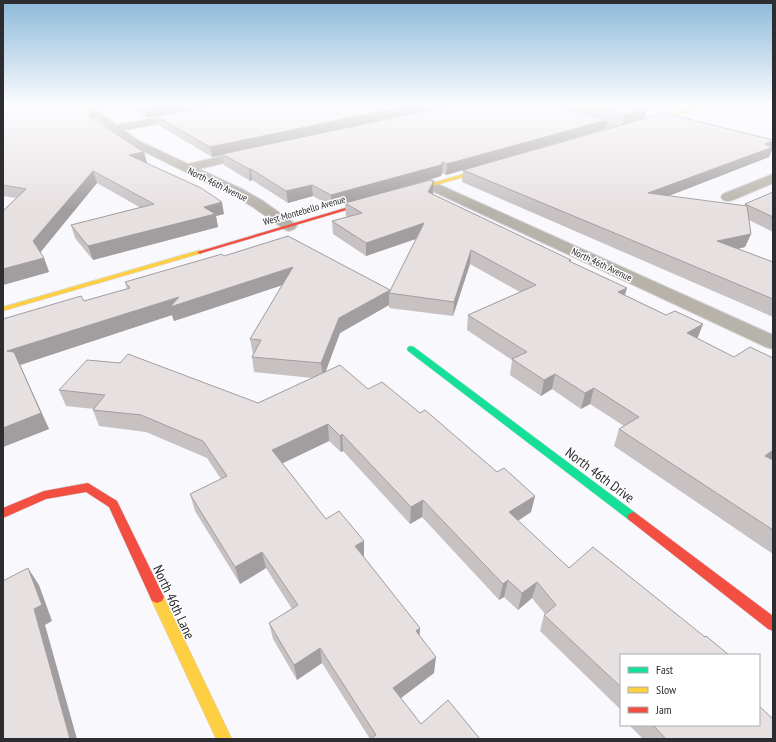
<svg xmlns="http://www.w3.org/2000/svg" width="776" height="742" font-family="'PT Sans Narrow',sans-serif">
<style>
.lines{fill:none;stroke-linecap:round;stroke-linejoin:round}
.street-casing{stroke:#d4d4d7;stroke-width:2}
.fast-casing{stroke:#d4d4d7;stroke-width:1}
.slow-casing{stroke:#d4d4d7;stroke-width:1}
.jam-casing{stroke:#d4d4d7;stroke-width:1}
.street{fill:#b7b2aa;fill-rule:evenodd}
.fast{fill:#16e098;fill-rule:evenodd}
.slow{fill:#ffcf43;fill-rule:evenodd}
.jam{fill:#f24e42;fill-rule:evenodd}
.wall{fill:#c7c1c2}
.shaded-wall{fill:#a29d9e}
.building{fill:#e7e0e1;stroke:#a29d9e}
.labels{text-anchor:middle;stroke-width:3;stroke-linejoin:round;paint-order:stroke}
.far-street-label{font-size:10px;fill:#2c2c31;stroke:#fff}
.near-street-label{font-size:14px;fill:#2c2c31;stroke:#fff}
</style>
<rect width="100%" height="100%" fill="#f8f8fd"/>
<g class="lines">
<g class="street-casing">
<g id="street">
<path d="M 80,106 L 91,106 L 117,125 L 223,106 L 245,106 L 240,109 L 124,130 L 139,141 L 188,164 L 253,149 L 257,151 L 259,153 L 257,155 L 199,169 L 244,190 L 263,201 L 294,223 L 297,226 L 294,229 L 289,231 L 284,229 L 253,207 L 234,196 L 131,145 Z"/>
<path d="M 536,106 L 552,106 L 627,128 L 628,130 L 627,132 L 619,132 L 538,108 Z"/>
<path d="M 773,174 L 773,183 L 733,200 L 728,201 L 723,200 L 721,197 L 723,194 Z"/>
<path d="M 431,181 L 773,335 L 773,349 L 766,347 L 426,188 L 424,185 L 426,182 Z"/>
</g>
</g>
<g class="fast-casing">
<path id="fast" d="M 411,346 L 414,347 L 637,514 L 639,517 L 637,520 L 633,522 L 629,520 L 408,351 L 407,349 L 408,347 Z"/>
</g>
<g class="slow-casing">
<g id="slow">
<path d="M 699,106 L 706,106 L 646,125 L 642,124 Z"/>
<path d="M 491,166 L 493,167 L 493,169 L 407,193 L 402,192 Z"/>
<path d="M 200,250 L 202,251 L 202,253 L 3,311 L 3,307 Z"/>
<path d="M 157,591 L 162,593 L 232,739 L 216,739 L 150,597 L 152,593 Z"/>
</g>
</g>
<g class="jam-casing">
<g id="jam">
<path d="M 372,200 L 377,201 L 202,253 L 200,254 L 197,252 Z"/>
<path d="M 88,483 L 117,501 L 164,597 L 162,601 L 157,603 L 152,601 L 109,507 L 86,492 L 46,499 L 3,518 L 3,508 L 44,491 Z"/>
<path d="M 633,512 L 637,514 L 773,616 L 773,631 L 768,629 L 629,520 L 627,517 L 629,514 Z"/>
</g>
</g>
<use href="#street" class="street"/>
<use href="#fast" class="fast"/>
<use href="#slow" class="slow"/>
<use href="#jam" class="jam"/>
</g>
<g class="wall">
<path d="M 3,106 L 95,119 L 95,120 L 144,152 L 147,163 L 146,163 L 224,214 L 216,216 L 218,227 L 93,260 L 75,238 L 71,225 L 141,208 L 97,183 L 40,253 L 44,258 L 49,272 L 3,285 L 3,211 L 16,198 L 3,196 Z"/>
<path d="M 93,106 L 103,106 L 100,111 Z"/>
<path d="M 129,106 L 641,106 L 641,108 L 644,118 L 622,125 L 607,121 L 605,129 L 446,175 L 442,173 L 441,176 L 430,180 L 434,181 L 433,194 L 571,262 L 625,295 L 666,315 L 703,324 L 697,339 L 773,460 L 773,554 L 614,446 L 619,429 L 624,426 L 590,404 L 581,409 L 552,389 L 541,396 L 510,375 L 512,360 L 467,330 L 468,315 L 520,292 L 470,264 L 453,316 L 389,308 L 389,305 L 340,333 L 325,372 L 368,389 L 420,413 L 497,472 L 535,496 L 531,512 L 518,521 L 569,568 L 705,637 L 729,655 L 621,655 L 621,710 L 540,631 L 544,615 L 545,614 L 532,598 L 518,610 L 504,597 L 499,600 L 422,517 L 410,524 L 343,451 L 341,452 L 329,441 L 282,463 L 326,519 L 364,541 L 364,557 L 420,628 L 419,636 L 434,673 L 401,698 L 421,724 L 480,739 L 370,739 L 322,663 L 297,680 L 273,639 L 269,623 L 292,609 L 266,568 L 240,584 L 195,511 L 190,494 L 221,479 L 207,458 L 146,432 L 99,426 L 93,410 L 94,409 L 66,406 L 59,390 L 258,403 L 312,378 L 254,372 L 252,357 L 253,354 L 250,339 L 282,285 L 174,321 L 172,315 L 20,365 L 49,429 L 3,447 L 3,319 L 84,301 L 127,289 L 125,282 L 224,256 L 390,291 L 416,239 L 366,256 L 333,234 L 332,221 L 348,217 L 346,216 L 345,204 L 332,207 L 313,196 L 288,203 L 252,180 L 250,181 L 224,165 L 223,155 L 212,157 L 158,125 L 156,116 L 147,118 Z"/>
<path d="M 772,146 L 773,146 L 773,148 L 769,157 L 669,196 L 744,206 L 745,204 L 773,192 L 773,232 L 749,220 L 751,234 L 745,247 L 738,249 L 773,262 L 773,317 L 462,182 L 463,170 Z"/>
<path d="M 629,725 L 759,725 L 773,739 L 643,739 Z"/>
</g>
<g class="shaded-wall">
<path d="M 99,106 L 103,106 L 100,111 Z"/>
<path d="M 160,106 L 214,106 L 156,116 L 147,118 L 144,109 Z"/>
<path d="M 407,106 L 449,106 L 222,154 L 223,155 L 212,157 L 210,147 Z"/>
<path d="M 634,106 L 641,106 L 640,111 L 647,109 L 644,118 L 622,125 L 624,115 Z"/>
<path d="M 92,110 L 95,119 L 91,126 L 88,116 Z"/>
<path d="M 607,120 L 605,129 L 446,175 L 447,164 Z"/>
<path d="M 773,141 L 773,144 L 772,147 L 773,147 L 773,148 L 769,157 L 645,205 L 648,193 Z"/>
<path d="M 144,152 L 147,163 L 132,166 L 129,155 Z"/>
<path d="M 443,162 L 442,173 L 441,176 L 332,207 L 331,195 Z"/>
<path d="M 249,169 L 251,169 L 252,180 L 250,181 Z"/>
<path d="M 93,171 L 97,183 L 38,255 L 33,241 Z"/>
<path d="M 434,181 L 433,193 L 428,204 L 428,192 Z"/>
<path d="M 312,185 L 313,196 L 288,203 L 286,191 Z"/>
<path d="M 222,202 L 224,214 L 216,216 L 218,227 L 93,260 L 88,246 L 204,207 Z"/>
<path d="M 424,223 L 424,236 L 366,256 L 366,243 Z"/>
<path d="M 751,234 L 745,247 L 712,255 L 717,241 Z"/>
<path d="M 471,250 L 470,264 L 453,316 L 454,302 Z"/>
<path d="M 44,258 L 49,272 L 3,285 L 3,269 Z"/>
<path d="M 293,267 L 295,281 L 174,321 L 172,315 L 20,365 L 49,429 L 3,447 L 3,428 L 7,351 L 179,297 Z"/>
<path d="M 627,288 L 623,302 L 618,292 Z"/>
<path d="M 390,290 L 390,293 L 389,293 L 389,305 L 340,333 L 323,379 L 321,363 L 339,318 Z"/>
<path d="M 703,324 L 697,339 L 687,333 Z"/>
<path d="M 555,374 L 552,389 L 541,396 L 544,380 Z"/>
<path d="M 594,388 L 590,404 L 581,409 L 585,393 Z"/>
<path d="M 328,424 L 329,441 L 275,467 L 272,450 Z"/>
<path d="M 342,434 L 343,451 L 341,452 L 340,436 Z"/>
<path d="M 773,450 L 773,460 L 756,472 L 765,456 Z"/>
<path d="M 535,496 L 531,512 L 505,529 L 509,512 Z"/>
<path d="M 423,500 L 422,517 L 410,524 L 411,507 Z"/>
<path d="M 364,541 L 364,557 L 356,562 L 355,546 Z"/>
<path d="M 262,552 L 266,568 L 240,584 L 235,567 Z"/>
<path d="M 28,568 L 39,585 L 52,621 L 45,625 L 77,739 L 70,739 L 34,609 Z"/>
<path d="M 508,580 L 504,597 L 499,600 L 503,584 Z"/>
<path d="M 537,582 L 532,598 L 518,610 L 522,593 Z"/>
<path d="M 420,628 L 419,644 L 416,631 Z"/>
<path d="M 320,648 L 322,663 L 297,680 L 294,665 Z"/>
<path d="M 436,657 L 434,673 L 393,704 L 393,688 Z"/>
</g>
<g class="building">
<path d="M 3,106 L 87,106 L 92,110 L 88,116 L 144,152 L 129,155 L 201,188 L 222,202 L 204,207 L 215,214 L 88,246 L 71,225 L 154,204 L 93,171 L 33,241 L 44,258 L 3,269 L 3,211 L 26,189 L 3,185 Z"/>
<path d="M 140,106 L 160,106 L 144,109 Z"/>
<path d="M 212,106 L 407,106 L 210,147 L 156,116 Z"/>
<path d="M 450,106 L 559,106 L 607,120 L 447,164 L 443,162 L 441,165 L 331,195 L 312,185 L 286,191 L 251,169 L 249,169 L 222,154 Z"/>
<path d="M 591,106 L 635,106 L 647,109 L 624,115 Z"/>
<path d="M 664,113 L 773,140 L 773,141 L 765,144 L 773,147 L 648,193 L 747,206 L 751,234 L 717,241 L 773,262 L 773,299 L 463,170 Z"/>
<path d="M 430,180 L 434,181 L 428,192 L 571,260 L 569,261 L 627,288 L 618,292 L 666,315 L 675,311 L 703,324 L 687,333 L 734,357 L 750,347 L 773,358 L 773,450 L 765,456 L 773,460 L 773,530 L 619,429 L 639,417 L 594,388 L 585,393 L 555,374 L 544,380 L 512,359 L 527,352 L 468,315 L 536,285 L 471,250 L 454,302 L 389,293 L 424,223 L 366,243 L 332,221 L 362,213 L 345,203 Z"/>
<path d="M 773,192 L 773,217 L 745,204 Z"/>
<path d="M 288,236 L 390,290 L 339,318 L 321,363 L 252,357 L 261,340 L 250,339 L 293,267 L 170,307 L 179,297 L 7,351 L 14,352 L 41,413 L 3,428 L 3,319 L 81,296 L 84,301 L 130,288 L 125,282 L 222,254 L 224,256 Z"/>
<path d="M 128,354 L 258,403 L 340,365 L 368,389 L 382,382 L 420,413 L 425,410 L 497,472 L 504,468 L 535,496 L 509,512 L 569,568 L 593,547 L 705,637 L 706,636 L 729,655 L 621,655 L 621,687 L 544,615 L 556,605 L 537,582 L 522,593 L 508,580 L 503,584 L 423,500 L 411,507 L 342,434 L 340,436 L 328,424 L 272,450 L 326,519 L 339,511 L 364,541 L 355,546 L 420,628 L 416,631 L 436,657 L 393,688 L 421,724 L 448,700 L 480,739 L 371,739 L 376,735 L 320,648 L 294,665 L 269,623 L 298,605 L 262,552 L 235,567 L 190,494 L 227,476 L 203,441 L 141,415 L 93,410 L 105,395 L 59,390 L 87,360 L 120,363 Z"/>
<path d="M 28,568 L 42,605 L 34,609 L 70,739 L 3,739 L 3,581 Z"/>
<path d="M 759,706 L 773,719 L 773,739 L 666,739 L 653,725 L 759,725 Z"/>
</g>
<linearGradient id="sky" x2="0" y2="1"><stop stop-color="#8db9da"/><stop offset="0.5" stop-color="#fcfcfe"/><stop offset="1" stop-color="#fcfcfe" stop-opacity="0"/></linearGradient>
<rect width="776" height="210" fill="url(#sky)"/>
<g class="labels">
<g class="far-street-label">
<text transform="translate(218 184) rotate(26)" y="4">North 46th Avenue</text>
<text transform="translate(304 210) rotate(-16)" y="4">West Montebello Avenue</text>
<text transform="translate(602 264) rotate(25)" y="4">North 46th Avenue</text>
</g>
<g class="near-street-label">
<text transform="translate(600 475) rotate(37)" y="5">North 46th Drive</text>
<text transform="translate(174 602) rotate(65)" y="5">North 46th Lane</text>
</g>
</g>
<rect width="776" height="742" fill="none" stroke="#2c2c31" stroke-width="8"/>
<rect x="620" y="654" width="140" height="72" fill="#ffffff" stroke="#ababad"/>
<rect x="628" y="667" width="20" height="6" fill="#16e098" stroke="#ababad"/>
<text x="656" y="674" font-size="12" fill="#2c2c31">Fast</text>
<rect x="628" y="687" width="20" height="6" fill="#ffcf43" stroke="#ababad"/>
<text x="656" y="694" font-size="12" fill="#2c2c31">Slow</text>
<rect x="628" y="707" width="20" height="6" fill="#f24e42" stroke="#ababad"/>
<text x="656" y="714" font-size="12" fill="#2c2c31">Jam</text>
</svg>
